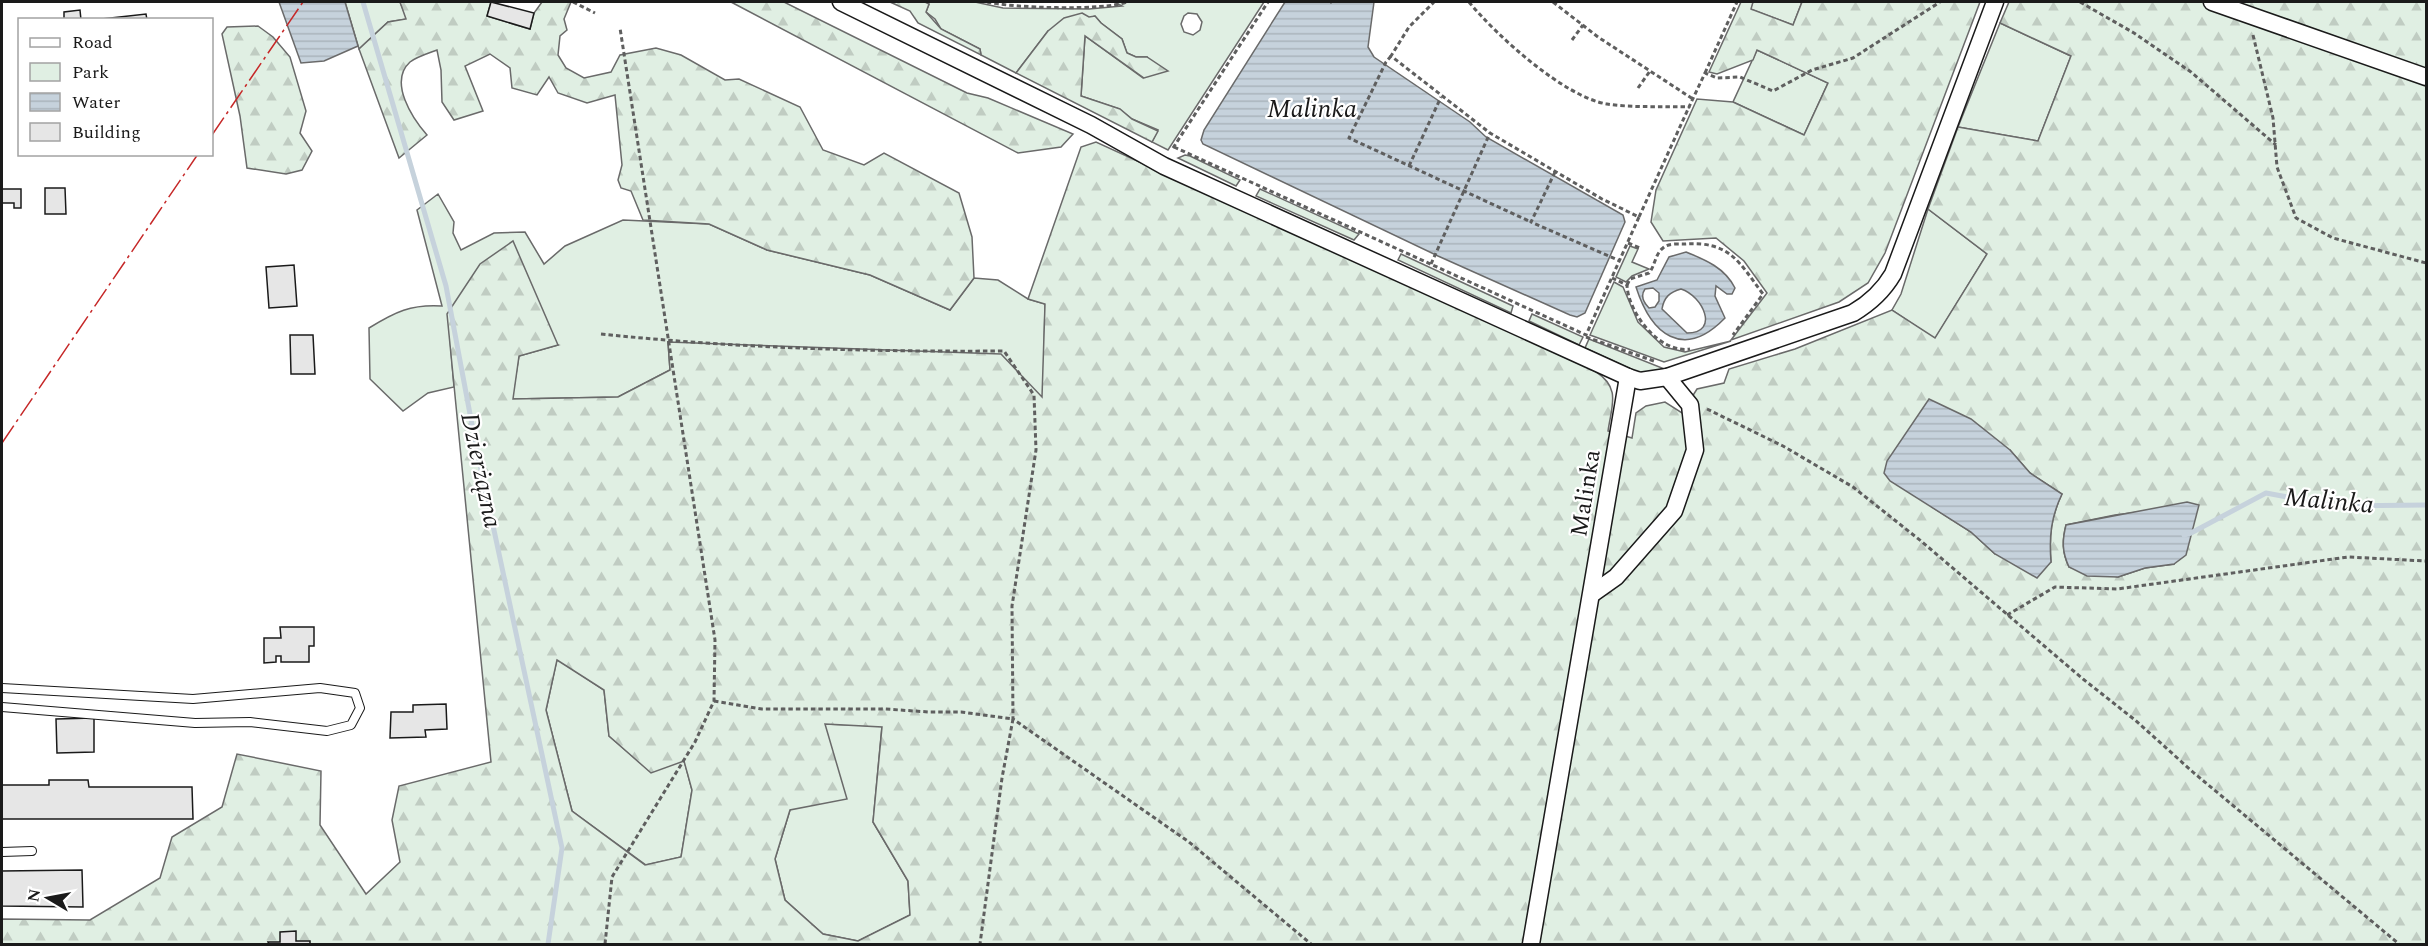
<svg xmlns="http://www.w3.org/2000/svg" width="2428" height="946" font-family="Spectral,serif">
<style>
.green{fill:#e0efe3;stroke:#6a6a6a;stroke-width:1.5;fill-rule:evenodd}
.forest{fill:url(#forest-firs);stroke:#6a6a6a;stroke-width:1.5;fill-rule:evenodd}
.water{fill:url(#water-rules);stroke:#6a6a6a;stroke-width:1.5;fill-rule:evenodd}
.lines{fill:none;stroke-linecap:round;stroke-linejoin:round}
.stream{stroke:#c6d2dc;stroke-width:5}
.building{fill:#e6e6e6;stroke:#1a1a1a;stroke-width:1.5}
.service-casing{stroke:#1a1a1a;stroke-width:10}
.minor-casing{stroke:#1a1a1a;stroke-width:19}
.path{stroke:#5f5f5f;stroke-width:3;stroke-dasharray:4.5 3;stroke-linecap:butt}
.service{stroke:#fff;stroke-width:8}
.minor{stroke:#fff;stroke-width:16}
.power{stroke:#c62828;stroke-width:1.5;stroke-dasharray:21 4.5 3 4.5;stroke-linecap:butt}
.labels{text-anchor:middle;stroke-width:4.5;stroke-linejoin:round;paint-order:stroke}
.street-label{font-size:24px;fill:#1a1a1a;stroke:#fff}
.water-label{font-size:26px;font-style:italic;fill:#1a1a1a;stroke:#fff}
</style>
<defs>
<pattern id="forest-firs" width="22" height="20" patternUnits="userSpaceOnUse" patternTransform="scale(1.5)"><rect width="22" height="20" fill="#e0efe3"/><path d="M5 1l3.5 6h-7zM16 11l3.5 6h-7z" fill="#c0ccc2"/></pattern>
<pattern id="water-rules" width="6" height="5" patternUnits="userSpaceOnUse" patternTransform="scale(1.5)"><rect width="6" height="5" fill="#c6d2dc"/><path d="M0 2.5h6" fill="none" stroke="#aab4bc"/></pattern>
</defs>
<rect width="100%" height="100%" fill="#fff"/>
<g class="green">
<path d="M 345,2 L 400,2 L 407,19 L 388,22 L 359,49 Z"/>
<path d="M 925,2 L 975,2 L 1003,8 L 1089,9 L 1122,6 L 1114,2 L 1264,2 L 1168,150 L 1152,142 L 1158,130 L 1132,119 L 1119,109 L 1081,96 L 1085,36 L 1143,78 L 1147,57 L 1136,57 L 1127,53 L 1122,39 L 1101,23 L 1095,16 L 1048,31 L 1016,73 L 981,55 L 980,49 L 941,29 L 935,19 L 926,12 L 929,4 ZM 1188,13 L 1197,14 L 1202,22 L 1200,30 L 1193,35 L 1184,32 L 1181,24 L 1184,16 Z"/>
<path d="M 1753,2 L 1802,2 L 1793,25 L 1750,9 Z"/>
<path d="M 2000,23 L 2071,56 L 2038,141 L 1958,127 Z"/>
<path d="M 1757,50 L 1828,83 L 1804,135 L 1733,102 Z"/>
<path d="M 1185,155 L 1190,156 L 1240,180 L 1236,186 L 1178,158 Z"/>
<path d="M 1260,189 L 1359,234 L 1354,240 L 1256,196 Z"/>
<path d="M 438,194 L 454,222 L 453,233 L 461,250 L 494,233 L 525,232 L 544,264 L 565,246 L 623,220 L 709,224 L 767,250 L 870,275 L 950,310 L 974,278 L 998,280 L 1028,299 L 1045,304 L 1043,398 L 668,342 L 670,370 L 618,397 L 512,399 L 519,356 L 558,345 L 448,314 L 454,387 L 428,393 L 403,411 L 370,379 L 369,328 C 395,312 411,304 442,306 L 417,210 Z"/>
<path d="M 1928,209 L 1987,254 L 1935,339 L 1892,310 L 1901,294 Z"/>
<path d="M 1630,246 L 1638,249 L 1632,262 L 1649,269 L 1632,276 L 1626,282 L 1616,277 Z"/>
<path d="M 1401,254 L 1513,306 L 1511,313 L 1398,260 Z"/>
<path d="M 1614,282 L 1623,287 L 1638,322 L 1664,347 L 1685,352 L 1731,341 L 1664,362 L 1590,335 Z"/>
<path d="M 1532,314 L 1583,337 L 1579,345 L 1529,321 Z"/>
<path d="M 1589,339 L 1662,368 L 1660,370 L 1642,373 L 1635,371 L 1585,348 Z"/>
<path d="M 557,659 L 604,690 L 609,736 L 651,772 L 684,760 L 692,790 L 681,857 L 646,865 L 572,811 L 546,710 Z"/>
<path d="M 824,724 L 882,726 L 873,822 L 908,881 L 910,915 L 858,941 L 823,934 L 785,900 L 775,859 L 790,810 Z"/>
</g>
<g class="forest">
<path d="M 400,2 L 491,2 L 487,16 L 530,29 L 534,13 L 542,2 L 571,2 L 564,19 L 567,30 L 560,36 L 558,55 L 566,68 L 584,78 L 611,72 L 620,55 L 656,48 L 681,55 L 725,80 L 739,79 L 800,107 L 823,150 L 864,165 L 884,153 L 959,193 L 972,237 L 974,278 L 950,310 L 870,275 L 767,250 L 709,224 L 643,220 L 631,191 L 621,188 L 618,180 L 622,165 L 615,95 L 587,103 L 558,93 L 549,77 L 537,95 L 512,88 L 510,68 L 490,54 L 465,66 L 483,111 L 454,120 L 442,102 L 441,70 L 437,50 C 429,53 416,57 410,62 C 388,82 413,119 427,135 L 399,158 L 359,49 L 388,22 L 406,19 Z"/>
<path d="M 731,2 L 784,2 L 967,93 L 988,98 L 1073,134 L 1061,147 L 1018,153 Z"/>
<path d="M 890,2 L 925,2 L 929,4 L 926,12 L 941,29 L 980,49 L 981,55 L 918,23 L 910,11 Z"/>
<path d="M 1741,2 L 1753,2 L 1751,9 L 1793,25 L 1802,2 L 1980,2 L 1885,253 L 1868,283 L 1839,302 L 1731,340 L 1767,293 L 1744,261 L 1716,238 L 1663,241 L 1651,222 L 1656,190 L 1697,99 L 1733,102 L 1804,135 L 1828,83 L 1757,50 L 1753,60 L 1717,74 L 1709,72 Z"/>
<path d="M 2009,2 L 2426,2 L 2426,944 L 2,944 L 2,919 L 90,920 L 160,878 L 172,837 L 222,807 L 237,754 L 321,771 L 320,825 L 366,894 L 400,862 L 392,820 L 399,786 L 491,762 L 447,314 L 480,264 L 513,241 L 558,345 L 519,356 L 513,399 L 618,397 L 670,370 L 668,342 L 1001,354 L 1042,397 L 1045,304 L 1028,299 L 1081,147 L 1096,142 L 1595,371 C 1621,388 1612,404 1608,431 L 1632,438 L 1636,413 L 1646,406 L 1665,402 L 1682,413 L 1697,389 L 1724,383 L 1729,369 L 1795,349 L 1892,310 L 1935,338 L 1987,254 L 1928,209 L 1958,127 L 2038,141 L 2071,56 L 2000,23 ZM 2010,450 L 2030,473 L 2062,494 C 2051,517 2049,536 2051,562 L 1995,554 L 1971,532 L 1932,507 ZM 2161,509 L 2174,564 L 2145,568 L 2118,577 L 2069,567 C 2062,552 2062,541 2066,525 L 2115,515 ZM 557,660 L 604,690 L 609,736 L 651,773 L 684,761 L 692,790 L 681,857 L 645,865 L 572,811 L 546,710 ZM 825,724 L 882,727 L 873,822 L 908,881 L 910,915 L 858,941 L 823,934 L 785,900 L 775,859 L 790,810 L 847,799 Z"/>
<path d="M 1082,13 L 1089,17 L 1095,16 L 1101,23 L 1122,39 L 1127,53 L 1136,57 L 1147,57 L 1168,71 L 1144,78 L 1085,36 L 1081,96 L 1120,109 L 1132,119 L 1158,131 L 1152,142 L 1016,73 L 1048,31 L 1064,18 Z"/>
<path d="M 258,26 L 273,37 L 290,57 L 306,111 L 300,133 L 312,151 L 302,170 L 286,174 L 247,168 L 240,116 L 222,34 L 227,27 Z"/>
</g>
<g class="water">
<path d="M 279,2 L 345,2 L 358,46 L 324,61 L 301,63 Z"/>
<path d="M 1285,2 L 1374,2 L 1368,47 L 1374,57 L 1470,122 L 1486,137 L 1623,215 L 1625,222 L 1585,313 L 1577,317 L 1570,315 L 1438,256 L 1203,144 L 1201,140 L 1204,130 Z"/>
<path d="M 1686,252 C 1706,260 1725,268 1735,288 L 1732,294 L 1727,294 L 1716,286 L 1715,296 L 1725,318 C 1683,361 1651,334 1636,287 L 1657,280 L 1669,257 ZM 1653,288 L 1659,293 L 1659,301 L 1655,307 L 1649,308 C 1643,302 1640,296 1645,289 ZM 1681,289 C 1703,296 1720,333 1687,333 L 1662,309 C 1664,297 1670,292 1681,289 Z"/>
<path d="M 1929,399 L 1971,419 L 2010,450 L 2030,473 L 2062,494 C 2051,517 2049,536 2051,562 L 2037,578 L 1995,554 L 1971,532 L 1890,481 L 1884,473 L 1887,461 Z"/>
<path d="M 2187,502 L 2199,505 L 2186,555 L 2174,564 L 2145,568 L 2118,577 L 2087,576 L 2069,567 C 2062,552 2062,541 2066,525 Z"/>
</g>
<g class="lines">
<g class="stream">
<path d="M 363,2 L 446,286 L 476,446 L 562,848 L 548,944"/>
<path d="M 2184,535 L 2191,533 L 2266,493 L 2335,506 L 2426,505"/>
</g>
</g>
<g class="building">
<path d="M 491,2 L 534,13 L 530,29 L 487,16 Z"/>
<path d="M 80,10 L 81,20 L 64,20 L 64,12 Z"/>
<path d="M 146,14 L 147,20 L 102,20 L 102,19 Z"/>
<path d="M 45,188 L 65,188 L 66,214 L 45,214 Z"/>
<path d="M 2,189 L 21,189 L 21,208 L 14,208 L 14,203 L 2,203 Z"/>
<path d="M 294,265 L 297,306 L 269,308 L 266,267 Z"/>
<path d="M 290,335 L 313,335 L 315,374 L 291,374 Z"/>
<path d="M 280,627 L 314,627 L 314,646 L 309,646 L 309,662 L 281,662 L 281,656 L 276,656 L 276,662 L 264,663 L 264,638 L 281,638 Z"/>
<path d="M 446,704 L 447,729 L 425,730 L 426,737 L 390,738 L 391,712 L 413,712 L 413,705 Z"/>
<path d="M 94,718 L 94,752 L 57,753 L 56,719 Z"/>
<path d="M 49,780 L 88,780 L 89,787 L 192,787 L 193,819 L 2,819 L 2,785 L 49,785 Z"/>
<path d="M 82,870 L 83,907 L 2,906 L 2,871 Z"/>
<path d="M 296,931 L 296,941 L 310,941 L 310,944 L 269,944 L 268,942 L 280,942 L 280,932 Z"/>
</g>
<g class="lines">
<g class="service-casing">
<g id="service">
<path d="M 2,688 L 193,699 L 320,688 L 355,693 L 360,708 L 351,725 L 327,731 L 250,722 L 195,723 L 2,707"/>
<path d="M 2,852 L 32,851"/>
</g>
</g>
<g class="minor-casing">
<g id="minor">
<path d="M 841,2 L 1091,125 L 1164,166 L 1628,377 L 1640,381 L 1667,377 L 1853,313 C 1870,303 1883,291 1893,274 L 1995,2"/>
<path d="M 2212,2 L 2426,77"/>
<path d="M 1592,594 L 1616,577 L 1674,511 L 1695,450 L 1690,405 L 1667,377"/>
<path d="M 1531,944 L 1628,377"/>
</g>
</g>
<g class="path">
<path d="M 573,2 L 595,13"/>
<path d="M 987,2 C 1013,8 1103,11 1127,2"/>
<path d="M 1331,2 L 1332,3"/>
<path d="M 1469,2 C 1496,35 1564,97 1607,104 C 1633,108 1663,106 1689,107 L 1705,73 L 1717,78 L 1740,77 L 1773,91 L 1812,70 L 1853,58 L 1940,2"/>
<path d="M 1553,2 L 1598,37 L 1693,99"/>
<path d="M 2080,2 L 2134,33 L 2191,72 L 2276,145"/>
<path d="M 2253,35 L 2273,118 L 2277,167 L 2296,218 L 2333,238 L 2426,263"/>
<path d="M 1572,40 L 1583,25"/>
<path d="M 1391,56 L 1386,62 L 1349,138 L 1531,222"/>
<path d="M 1705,73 L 1737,2"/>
<path d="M 1638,88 L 1650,71"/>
<path d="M 1174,147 L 1586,335 L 1639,217 L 1602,199 L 1490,133 L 1391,56 L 1409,27 L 1434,2"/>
<path d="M 1173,148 L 1268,2"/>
<path d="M 1409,166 L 1441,97"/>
<path d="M 1555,172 L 1531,222 L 1620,261"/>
<path d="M 1639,217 L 1689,107"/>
<path d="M 1628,243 L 1640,248"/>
<path d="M 1431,264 L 1490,133"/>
<path d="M 1612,278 L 1627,285 C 1628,313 1660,354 1690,349"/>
<path d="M 1627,285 L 1630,279 L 1649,273 C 1655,266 1655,254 1663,248 C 1668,243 1678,244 1685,244 C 1730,241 1739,262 1763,294 L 1733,335"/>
<path d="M 601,334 C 735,348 869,352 1004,351 L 1034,395 L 1036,450 L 1012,606 L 1013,719 L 1189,842 L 1311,944"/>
<path d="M 1586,337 L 1654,361"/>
<path d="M 1707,409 L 1783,446 L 1853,487 L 1921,541 L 2083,679 L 2135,720 L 2194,773 L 2399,944"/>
<path d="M 2007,615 L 2055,587 L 2117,589 L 2348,557 L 2426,561"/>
<path d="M 714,701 L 762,709 L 885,709 L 929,712 L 961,712 L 1013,719 L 1002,778 L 980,944"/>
<path d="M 605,944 L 612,877 L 695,742 L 714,701 L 715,640 L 620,28"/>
</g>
<use href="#service" class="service"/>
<use href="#minor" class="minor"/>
<g class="power">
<path d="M 212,135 L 303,2"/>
<path d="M 2,443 L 198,154"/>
</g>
</g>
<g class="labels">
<g class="street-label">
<text transform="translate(1585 493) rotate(-81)" y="8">Malinka</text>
</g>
<g class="water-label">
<text x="1312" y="117">Malinka</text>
<text transform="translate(482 470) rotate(78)" y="9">Dzierżązna</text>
<text transform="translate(2329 500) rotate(5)" y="9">Malinka</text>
</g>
</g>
<rect width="2428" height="946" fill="none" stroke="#1a1a1a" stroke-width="6"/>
<rect x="18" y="18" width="195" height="138" fill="#ffffff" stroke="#a3a3a3" stroke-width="1.5"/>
<rect x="30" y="38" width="30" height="9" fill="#ffffff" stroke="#a3a3a3" stroke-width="1.5"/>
<text x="72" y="48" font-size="18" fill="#1a1a1a">Road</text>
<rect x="30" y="63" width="30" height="18" fill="#e0efe3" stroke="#a3a3a3" stroke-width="1.5"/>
<text x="72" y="78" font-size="18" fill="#1a1a1a">Park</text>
<rect x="30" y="93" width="30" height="18" fill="url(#water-rules)" stroke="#a3a3a3" stroke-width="1.5"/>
<text x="72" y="108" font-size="18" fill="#1a1a1a">Water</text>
<rect x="30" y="123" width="30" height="18" fill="#e6e6e6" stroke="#a3a3a3" stroke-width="1.5"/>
<text x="72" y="138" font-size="18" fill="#1a1a1a">Building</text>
<g transform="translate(48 898) rotate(280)" stroke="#ffffff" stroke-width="4.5" paint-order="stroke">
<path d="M0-4.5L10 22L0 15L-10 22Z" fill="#1a1a1a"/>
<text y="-9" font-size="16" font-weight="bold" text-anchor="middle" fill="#1a1a1a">N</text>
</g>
</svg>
